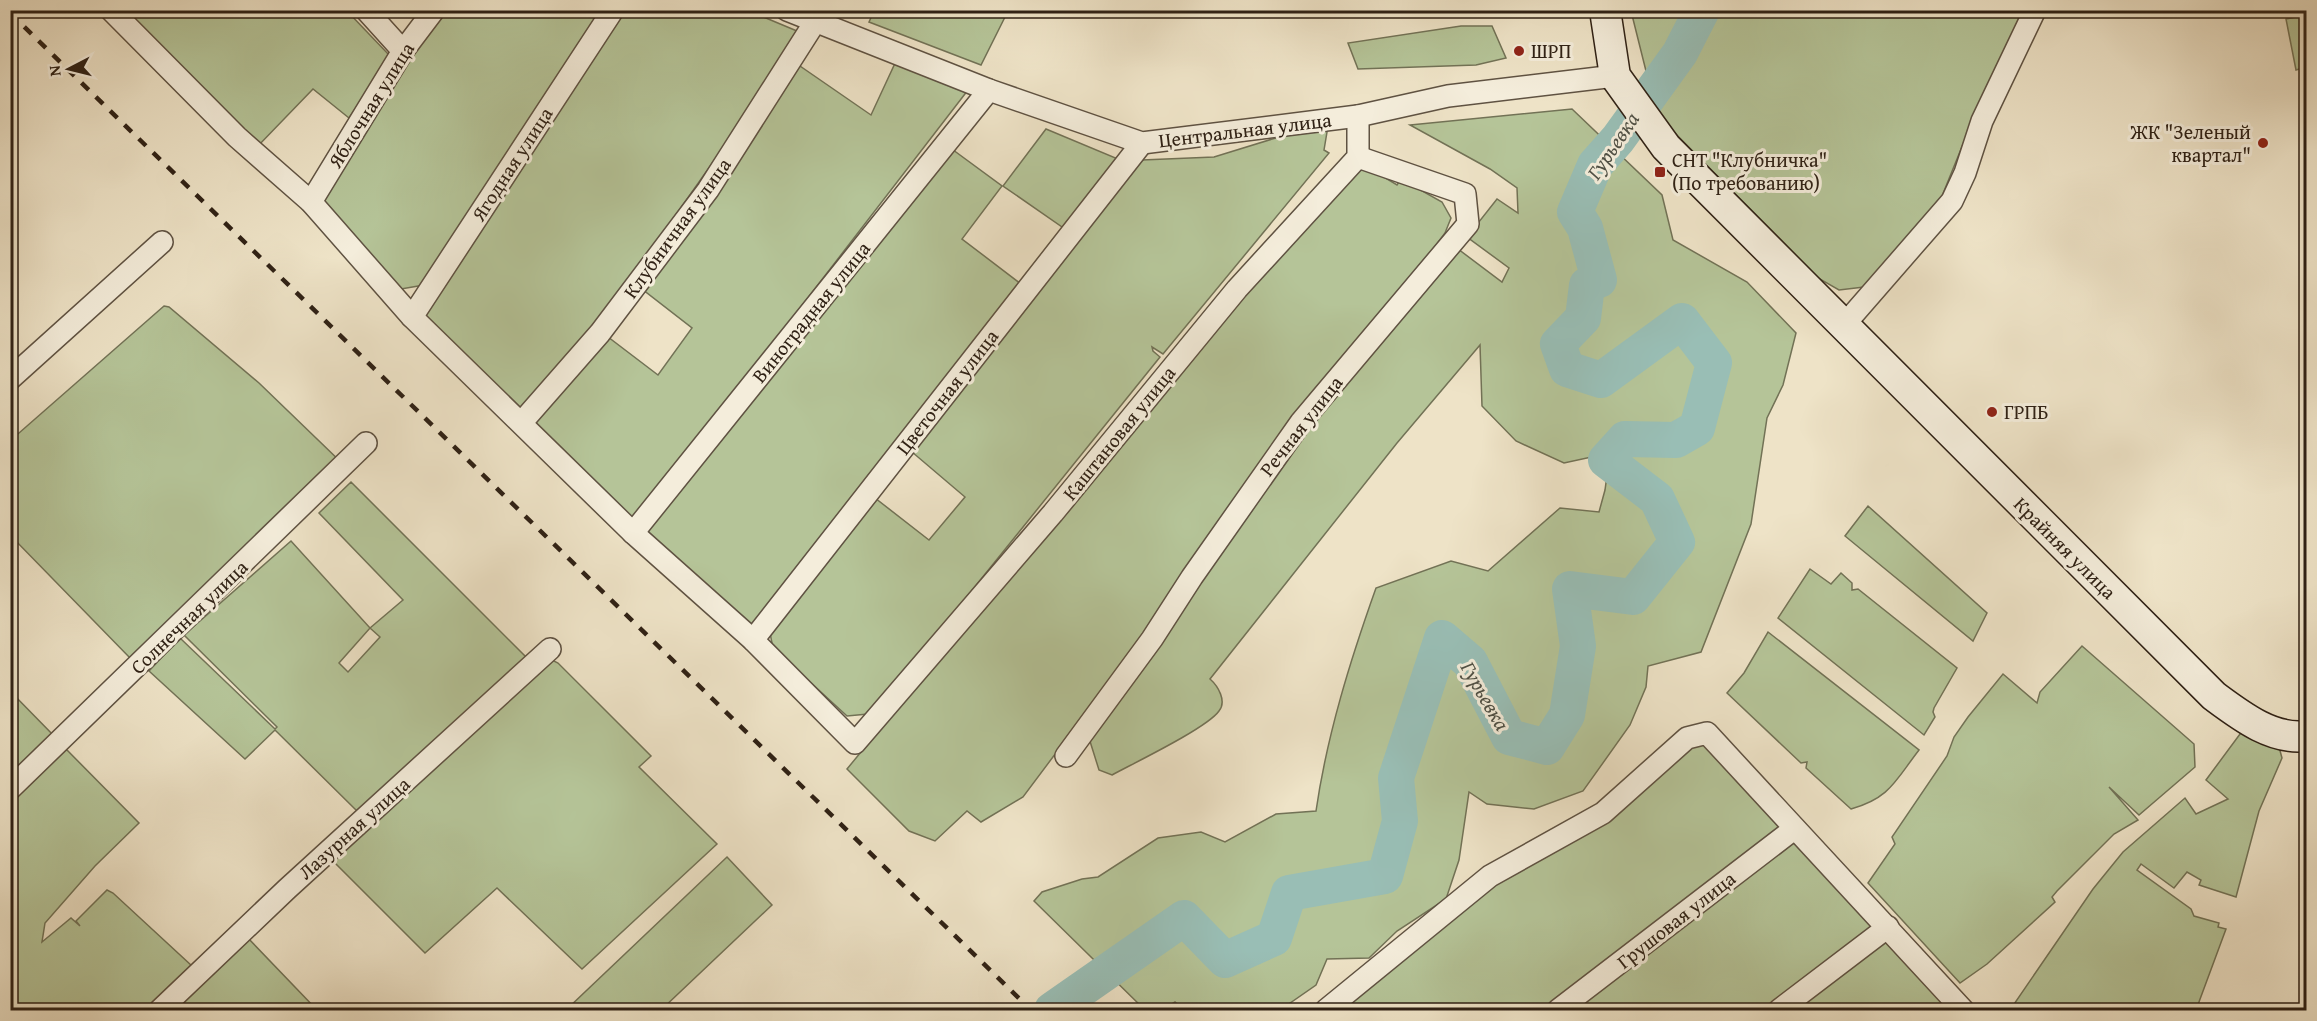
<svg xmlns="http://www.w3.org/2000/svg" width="2317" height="1021" font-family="'Gentium Book Plus',serif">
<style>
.green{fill:#b5c498;stroke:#727256;stroke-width:1.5;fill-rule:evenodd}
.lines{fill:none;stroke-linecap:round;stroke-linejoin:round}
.river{stroke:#99beb5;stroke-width:36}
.street-casing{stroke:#5f5242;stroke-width:24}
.secondary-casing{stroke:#2f2115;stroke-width:33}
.street{stroke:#f4eddb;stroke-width:21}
.secondary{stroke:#f4eddb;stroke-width:30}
.rail{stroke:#2f2115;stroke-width:4.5;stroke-dasharray:10 10;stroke-linecap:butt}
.poi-dot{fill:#8f2418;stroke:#f4eddb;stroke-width:2}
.labels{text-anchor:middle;stroke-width:6;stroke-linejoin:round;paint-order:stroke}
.poi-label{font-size:20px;fill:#2f2115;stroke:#f4eddb;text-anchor:start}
.street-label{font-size:20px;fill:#2f2115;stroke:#f4eddb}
.water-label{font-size:21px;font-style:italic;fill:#4f5045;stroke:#f4eddb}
</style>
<rect width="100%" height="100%" fill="#eee3c7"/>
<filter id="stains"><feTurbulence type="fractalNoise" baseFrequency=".00333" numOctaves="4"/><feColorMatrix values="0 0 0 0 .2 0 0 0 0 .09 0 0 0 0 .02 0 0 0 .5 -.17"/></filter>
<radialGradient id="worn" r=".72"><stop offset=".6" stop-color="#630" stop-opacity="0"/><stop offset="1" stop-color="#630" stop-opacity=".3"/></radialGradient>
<g class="green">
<path d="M 129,10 L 347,11 L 391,57 L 349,118 L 313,89 L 257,147 L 122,17 Z"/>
<path d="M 443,11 L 605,11 L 424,285 L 401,289 L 327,216 L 319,191 Z"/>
<path d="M 623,11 L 749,11 L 797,31 L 795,40 L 771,80 L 656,243 L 592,326 L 522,410 L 516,408 L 422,315 Z"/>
<path d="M 874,11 L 874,10 L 1008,11 L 981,65 L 869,22 Z"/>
<path d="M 1631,11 L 2029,11 L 1972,122 L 1942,196 L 1910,245 L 1864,287 L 1839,290 L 1818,278 L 1657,115 Z"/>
<path d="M 2306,15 L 2306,67 L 2296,70 L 2286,19 Z"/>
<path d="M 1461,26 L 1492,26 L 1506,58 L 1476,65 L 1358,69 L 1348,43 Z"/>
<path d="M 897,59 L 968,90 L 639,517 L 628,519 L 533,424 L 608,337 L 658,375 L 692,328 L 642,289 L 797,64 L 871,115 Z"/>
<path d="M 1572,109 L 1662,195 L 1673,240 L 1747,282 L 1796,333 L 1783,385 L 1767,418 L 1751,524 L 1701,652 L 1648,666 L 1646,687 L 1630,725 L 1583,791 L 1534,809 L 1487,804 L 1469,792 L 1459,860 L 1446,899 L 1397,931 L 1369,958 L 1327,959 L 1316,985 L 1280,1010 L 1185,1010 L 1175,1002 L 1162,1010 L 1145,1010 L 1034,901 L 1042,892 L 1082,879 L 1098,877 L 1158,838 L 1201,832 L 1225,842 L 1276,814 L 1316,811 C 1327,735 1350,661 1376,588 L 1451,561 L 1488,571 L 1560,508 L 1599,512 L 1605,490 L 1610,453 L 1564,463 L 1516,441 L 1482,406 L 1480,345 L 1397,443 L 1210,679 C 1218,686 1227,701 1219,711 C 1207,728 1134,763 1112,775 L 1099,770 L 1089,738 L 1262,485 L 1458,249 L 1502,282 L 1509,268 L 1467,237 L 1497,199 L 1518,213 L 1517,188 L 1490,169 L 1410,125 Z"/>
<path d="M 1046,129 L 1118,159 L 1065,229 L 1003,186 Z"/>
<path d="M 1323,129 L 1327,132 L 1324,150 L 1329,153 L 1163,354 L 1152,347 L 1153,351 L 1160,357 L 940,630 L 868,714 L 847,716 L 773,648 L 770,633 L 875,498 L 929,540 L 965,497 L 912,452 L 1142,160 L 1214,157 L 1279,137 Z"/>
<path d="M 945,144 L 1002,186 L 962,239 L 1021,284 L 757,624 L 747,626 L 648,539 L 648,529 Z"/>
<path d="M 1351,157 L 1397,185 L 1401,179 L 1442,202 L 1451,218 L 1445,233 L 1023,797 L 981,822 L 967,811 L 935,841 L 909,831 L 847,769 Z"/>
<path d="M 164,306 L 169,307 L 259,383 L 346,467 L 131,659 L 11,536 L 11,440 Z"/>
<path d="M 351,482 L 526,657 L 357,811 L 275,730 L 245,759 L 149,671 L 180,638 L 275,729 L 277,727 L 184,635 L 291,541 L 370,628 L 403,600 L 319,513 ZM 370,628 L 380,637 L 348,672 L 339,663 Z"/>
<path d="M 1868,506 L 1987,613 L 1973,641 L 1845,536 Z"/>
<path d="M 1810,569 L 1831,584 L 1841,573 L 1852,583 L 1852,590 L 1858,589 L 1957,668 L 1934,708 L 1933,712 L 1935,717 L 1924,735 L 1778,618 Z"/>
<path d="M 1768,632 L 1919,750 C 1895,781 1890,798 1851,809 L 1806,768 L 1807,762 L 1801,763 L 1727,693 L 1744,673 Z"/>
<path d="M 2082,646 L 2194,744 L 2195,767 L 2139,815 L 2109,787 L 2138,820 L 2114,834 L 2057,891 L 2052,897 L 2055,902 L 1987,964 L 1960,983 L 1868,883 L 1895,844 L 1892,837 L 1947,756 L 1954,737 L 1968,717 L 2003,674 L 2037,703 L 2040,692 Z"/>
<path d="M 548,658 L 558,663 L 651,756 L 639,767 L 717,844 L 582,969 L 497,888 L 425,953 L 330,858 Z"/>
<path d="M 11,692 L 56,738 L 11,780 Z"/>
<path d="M 2243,730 L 2279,747 L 2282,758 L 2259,811 L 2236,897 L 2199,885 L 2201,880 L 2187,872 L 2174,888 L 2141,864 L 2137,870 L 2191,909 L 2194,916 L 2219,923 L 2218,927 L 2226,929 L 2196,1010 L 2010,1010 L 2093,889 L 2123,852 L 2185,798 L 2196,814 L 2228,799 L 2206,780 Z"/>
<path d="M 1693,742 L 1706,743 L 1785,828 L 1550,1010 L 1334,1010 L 1401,952 Z"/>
<path d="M 66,749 L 139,823 L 95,866 L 45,923 L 42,942 L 71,918 L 80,926 L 76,921 L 107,890 L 113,893 L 192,966 L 146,1010 L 11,1010 L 11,803 Z"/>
<path d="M 1793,839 L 1875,927 L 1769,1010 L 1571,1010 Z"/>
<path d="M 727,857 L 772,905 L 661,1010 L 566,1010 Z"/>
<path d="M 247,937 L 317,1010 L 171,1010 Z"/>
<path d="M 1886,939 L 1952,1010 L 1791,1010 Z"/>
</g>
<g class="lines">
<path class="river" d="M 1052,1010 L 1184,918 L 1225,960 L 1274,938 L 1289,893 L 1385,876 L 1400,821 L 1396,778 L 1442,638 L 1470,662 L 1509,737 L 1547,747 L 1567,715 L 1578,646 L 1570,589 L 1633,597 L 1677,542 L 1657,499 L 1606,460 L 1625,439 L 1676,440 L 1697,428 L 1714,363 L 1682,321 L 1601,380 L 1567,369 L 1558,344 L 1583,318 L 1587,285 L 1599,280 L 1585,228 L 1575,212 L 1595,165 L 1618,139 L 1680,53 L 1702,10"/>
<g class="street-casing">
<g id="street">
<path d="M 111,10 L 237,137 L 311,202 L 412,317 L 633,533 L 753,640 L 855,743 L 1053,513 L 1237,289 L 1358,157 L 1358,116"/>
<path d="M 366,10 L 403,51"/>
<path d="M 787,10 L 989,90 L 1142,143 L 1358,116 L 1448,96 L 1615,76"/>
<path d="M 311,202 L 403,51 L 434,10"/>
<path d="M 412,317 L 613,10"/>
<path d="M 1844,325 L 1952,201 L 1965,173 L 1982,121 L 2035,10"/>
<path d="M 10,379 L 162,242"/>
<path d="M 522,422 L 600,333 L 708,190 L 815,22"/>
<path d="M 633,533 L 989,90"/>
<path d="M 753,640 L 1142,143"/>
<path d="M 1066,756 L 1152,639 L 1192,577 L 1301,422 L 1468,224 L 1465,194 L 1358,157"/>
<path d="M 10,789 L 366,443"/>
<path d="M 160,1010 L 287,889 L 550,649"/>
<path d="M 1326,1010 L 1490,876 L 1603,813 L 1687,738 L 1707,733 L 1963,1010"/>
<path d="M 1558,1010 L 1794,829"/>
<path d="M 1779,1010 L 1888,927"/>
</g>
</g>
<g class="secondary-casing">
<path id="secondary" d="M 1605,10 L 1615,76 L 1666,147 L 2214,696 C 2241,716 2272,740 2306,736"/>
</g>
<use href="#street" class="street"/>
<use href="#secondary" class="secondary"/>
<path class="rail" d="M 10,13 L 1031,1010"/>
</g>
<g class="poi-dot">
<circle cx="1519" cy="51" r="6"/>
<circle cx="2263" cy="143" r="6"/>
<rect x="1654" y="166" width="12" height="12" rx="3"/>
<circle cx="1992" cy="412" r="6"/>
</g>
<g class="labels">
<g class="poi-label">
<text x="1531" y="58">ШРП</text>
<text x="2251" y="139" text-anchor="end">ЖК "Зеленый<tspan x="2251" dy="23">квартал"</tspan></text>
<text x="1672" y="167">СНТ "Клубничка"<tspan x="1672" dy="23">(По требованию)</tspan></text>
<text x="2004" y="419">ГРПБ</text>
</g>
<g class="street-label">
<text transform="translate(371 105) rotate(-58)" y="7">Яблочная улица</text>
<text transform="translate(1245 130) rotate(-7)" y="7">Центральная улица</text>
<text transform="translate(512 164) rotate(-57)" y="7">Ягодная улица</text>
<text transform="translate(677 228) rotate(-54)" y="7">Клубничная улица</text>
<text transform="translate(811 312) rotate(-51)" y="7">Виноградная улица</text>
<text transform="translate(947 392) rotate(-52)" y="7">Цветочная улица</text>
<text transform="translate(1301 426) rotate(-52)" y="7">Речная улица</text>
<text transform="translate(1119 433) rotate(-51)" y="7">Каштановая улица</text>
<text transform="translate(2065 548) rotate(45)" y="7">Крайняя улица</text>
<text transform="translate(189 617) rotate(-44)" y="7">Солнечная улица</text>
<text transform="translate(354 828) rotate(-42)" y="7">Лазурная улица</text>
<text transform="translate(1676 920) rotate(-38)" y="7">Грушовая улица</text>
</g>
<g class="water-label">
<text transform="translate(1613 146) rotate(-56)" y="7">Гурьевка</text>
<text transform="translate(1485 696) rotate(60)" y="7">Гурьевка</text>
</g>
</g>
<rect width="2317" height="1021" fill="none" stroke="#eee3c7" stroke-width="36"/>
<rect x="12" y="12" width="2293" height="997" fill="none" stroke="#2f2115" stroke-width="3"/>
<rect x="18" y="18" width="2281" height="985" fill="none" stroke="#2f2115" stroke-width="1.5"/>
<g transform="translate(69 69) rotate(263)" stroke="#f4eddb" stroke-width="4.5" paint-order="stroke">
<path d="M0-4.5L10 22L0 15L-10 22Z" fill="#2f2115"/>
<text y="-9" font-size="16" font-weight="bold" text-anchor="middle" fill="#2f2115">N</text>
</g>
<rect width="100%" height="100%" filter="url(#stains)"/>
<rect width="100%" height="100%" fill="url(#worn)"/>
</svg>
